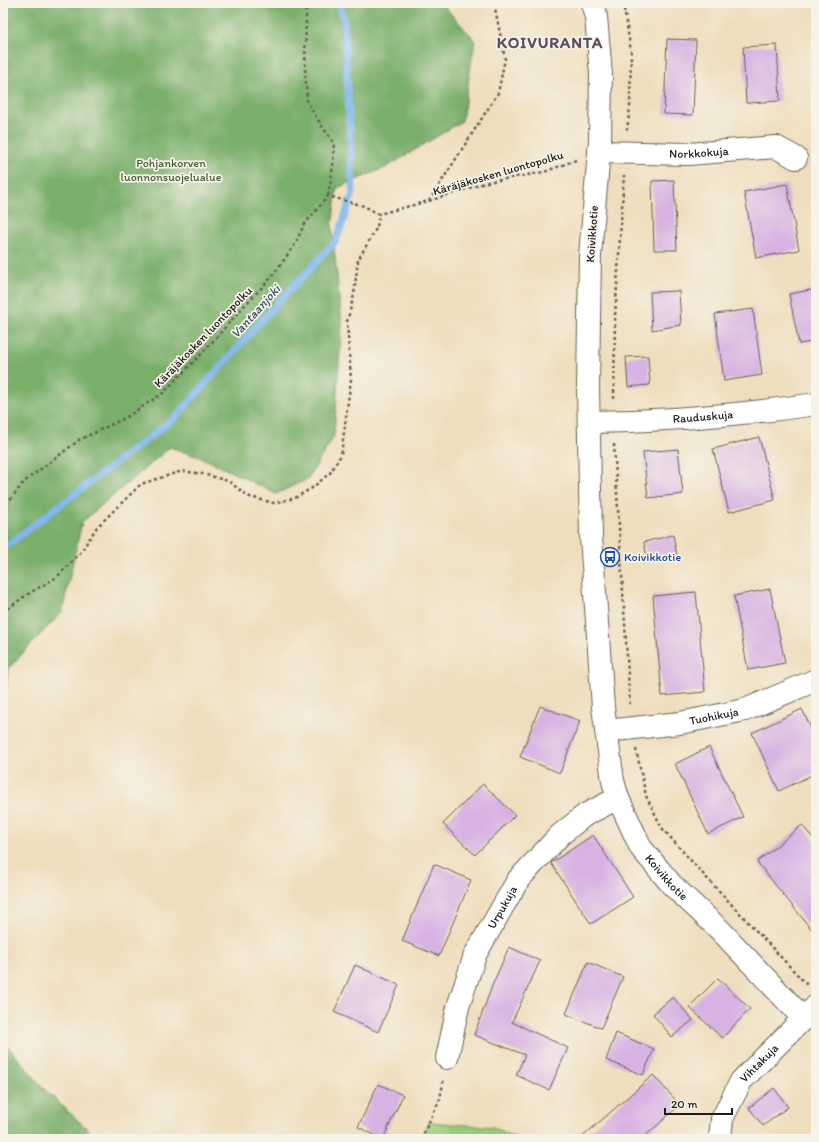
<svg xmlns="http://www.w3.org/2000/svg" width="819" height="1142" font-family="Itim,sans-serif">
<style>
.green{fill:#98cb7b;stroke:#5a744c}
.forest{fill:#7aaf6b;stroke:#4b6644}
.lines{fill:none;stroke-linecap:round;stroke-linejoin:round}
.stream{stroke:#7fb7ef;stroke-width:7}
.building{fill:#d8b2e2}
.street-casing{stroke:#666054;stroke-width:24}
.secondary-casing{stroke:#666054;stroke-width:24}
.path{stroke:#666054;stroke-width:2.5;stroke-dasharray:3 3;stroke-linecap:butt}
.street{stroke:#fff;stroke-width:22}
.secondary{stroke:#fff;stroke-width:22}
.labels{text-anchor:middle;stroke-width:3.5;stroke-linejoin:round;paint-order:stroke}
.street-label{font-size:12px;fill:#1c1c1c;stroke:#f7f3e8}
.park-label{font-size:12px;fill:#47593d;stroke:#f7f3e8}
.transit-label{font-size:12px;fill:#164399;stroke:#f7f3e8;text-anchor:start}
.water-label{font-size:13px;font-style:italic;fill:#3f5266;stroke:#f7f3e8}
.district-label{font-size:16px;font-weight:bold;letter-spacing:1px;fill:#5e5061;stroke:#f7f3e8}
</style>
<rect width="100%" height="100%" fill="#f7f3e8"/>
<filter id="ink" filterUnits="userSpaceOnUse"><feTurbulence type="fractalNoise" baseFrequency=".025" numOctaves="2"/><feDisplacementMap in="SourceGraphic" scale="8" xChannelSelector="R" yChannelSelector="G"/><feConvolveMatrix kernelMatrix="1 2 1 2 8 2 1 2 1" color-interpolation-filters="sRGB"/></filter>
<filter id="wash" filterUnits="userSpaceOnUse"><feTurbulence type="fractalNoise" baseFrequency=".012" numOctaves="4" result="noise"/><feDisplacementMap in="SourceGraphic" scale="16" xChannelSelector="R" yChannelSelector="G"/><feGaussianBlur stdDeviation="0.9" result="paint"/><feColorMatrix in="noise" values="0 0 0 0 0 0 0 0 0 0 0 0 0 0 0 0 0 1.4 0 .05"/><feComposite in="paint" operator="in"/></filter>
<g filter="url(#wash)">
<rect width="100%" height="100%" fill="#efdebd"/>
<path class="green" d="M 429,1122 L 493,1127 L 519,1139 L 421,1139 Z"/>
<g class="forest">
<path d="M 7,3 L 441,3 L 475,40 L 462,121 L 387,167 L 337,188 L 332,228 L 342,324 L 334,436 L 308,479 L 276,494 L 207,460 L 170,447 L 82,522 L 62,612 L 8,669 L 3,725 L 3,6 Z"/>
<path d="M 3,1034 L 3,1041 L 47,1092 L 93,1134 L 93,1139 L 3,1139 Z"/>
</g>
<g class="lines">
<path class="stream" d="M 3,548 L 39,521 L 176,417 L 270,311 L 336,241 L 353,193 L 344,22 L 339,3"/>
</g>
<g id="blocks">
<g class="building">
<path d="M 667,39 L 696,40 L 693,115 L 664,114 Z"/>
<path d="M 777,45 L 780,101 L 746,103 L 743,47 Z"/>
<path d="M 674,180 L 677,250 L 654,250 L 652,181 Z"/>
<path d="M 787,184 L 799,250 L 756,258 L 744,192 Z"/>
<path d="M 816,289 L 816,341 L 799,344 L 789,294 Z"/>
<path d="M 679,291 L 681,325 L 652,330 L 650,292 Z"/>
<path d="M 753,309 L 762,375 L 724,381 L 715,314 Z"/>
<path d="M 648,356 L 650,385 L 628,387 L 626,357 Z"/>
<path d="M 759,437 L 775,500 L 729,512 L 713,449 Z"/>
<path d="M 678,449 L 683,494 L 648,498 L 643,452 Z"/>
<path d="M 673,535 L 677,556 L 648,562 L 644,542 Z"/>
<path d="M 770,589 L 785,663 L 748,670 L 734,596 Z"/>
<path d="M 696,592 L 705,692 L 662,696 L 653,596 Z"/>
<path d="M 540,706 L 580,721 L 560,773 L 520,757 Z"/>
<path d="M 802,709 L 816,739 L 816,773 L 779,791 L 752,733 Z"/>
<path d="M 709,747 L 743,817 L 708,834 L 675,764 Z"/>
<path d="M 483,784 L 515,815 L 475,855 L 443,824 Z"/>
<path d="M 802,825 L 816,842 L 816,935 L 757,862 Z"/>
<path d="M 593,835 L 633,897 L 591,924 L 551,863 Z"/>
<path d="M 434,864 L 471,880 L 439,956 L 402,941 Z"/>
<path d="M 509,947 L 540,961 L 512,1022 L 568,1048 L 549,1090 L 516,1075 L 525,1055 L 474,1035 L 492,986 Z"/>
<path d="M 588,962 L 623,977 L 601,1028 L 566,1014 Z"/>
<path d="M 355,965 L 399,985 L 378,1032 L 334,1012 Z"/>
<path d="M 718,978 L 750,1009 L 722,1038 L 689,1007 Z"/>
<path d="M 673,997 L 693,1020 L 672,1037 L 653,1014 Z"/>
<path d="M 616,1033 L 654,1049 L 643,1075 L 606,1060 Z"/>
<path d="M 653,1075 L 680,1105 L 642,1139 L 580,1139 Z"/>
<path d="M 378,1084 L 403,1095 L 383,1139 L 358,1127 Z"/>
<path d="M 774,1088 L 788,1107 L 763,1126 L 749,1108 Z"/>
</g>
</g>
</g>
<g filter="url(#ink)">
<use href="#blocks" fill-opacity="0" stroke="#666054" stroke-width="1"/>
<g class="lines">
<g class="street-casing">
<g id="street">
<path id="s1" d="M 599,152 L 689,154 L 776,147 L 796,158"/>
<path id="s2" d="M 589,422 C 665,421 741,415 816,404"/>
<path id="s3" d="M 606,731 L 680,723 L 745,710 L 816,680"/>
<path id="s4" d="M 447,1058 L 458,1007 L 475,955 L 518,880 L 560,835 L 585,815 L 618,798"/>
<path id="s5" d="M 720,1139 L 722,1119 L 741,1081 L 816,1006"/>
</g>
</g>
<g class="secondary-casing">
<g id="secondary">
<path id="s6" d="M 592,3 L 596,17 L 601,74 L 600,141 L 590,255 L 588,386 L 591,537 L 603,707 L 613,781 L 618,798 L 641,848 L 672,885 L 720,930 L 803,1018"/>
</g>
</g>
<g class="path">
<path d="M 305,3 L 306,16 L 305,69 L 307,102 L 322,126 L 334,143 L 333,166 L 328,196"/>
<path d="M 623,3 L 631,51 L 630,107 L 627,130"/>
<path d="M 429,201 L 498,93 L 505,59 L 494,3"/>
<path d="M 614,399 L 615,317 L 624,175"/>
<path d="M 614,444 L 630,707"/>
<path d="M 3,509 L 24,482 L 79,440 L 125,418 L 163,393 L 205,350 L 244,306 L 270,279 L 294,246 L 304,225 L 328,196 L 364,206 L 379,214 L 429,201 L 488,182 L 544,172 L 576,160"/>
<path d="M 3,612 L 28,594 L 57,577 L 80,553 L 97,527 L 141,484 L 182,471 L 203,474 L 228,481 L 250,497 L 274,503 L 295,498 L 312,488 L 330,473 L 341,455 L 351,379 L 347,322 L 354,295 L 358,260 L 377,227 L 379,214"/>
<path d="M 636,749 L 646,796 L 662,828 L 703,874 L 808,986"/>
<path d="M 421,1139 L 440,1099 L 444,1078"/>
</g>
<use href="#street" class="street"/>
<use href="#secondary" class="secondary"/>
</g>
</g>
<defs>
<g id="bus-ring" transform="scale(1)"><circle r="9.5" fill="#f7f3e8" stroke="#1a4fb4" stroke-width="1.5"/><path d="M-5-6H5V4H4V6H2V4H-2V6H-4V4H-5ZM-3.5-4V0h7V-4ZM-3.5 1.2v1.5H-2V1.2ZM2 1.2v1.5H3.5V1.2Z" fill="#1a4fb4"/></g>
</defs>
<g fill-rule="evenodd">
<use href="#bus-ring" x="610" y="557"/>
</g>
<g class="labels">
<g class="street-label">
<text dy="4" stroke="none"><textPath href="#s1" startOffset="100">Norkkokuja</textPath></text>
<text transform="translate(498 173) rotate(-16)" y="4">Käräjäkosken luontopolku</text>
<text transform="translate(592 234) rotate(-86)" y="4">Koivikkotie</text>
<text transform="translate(203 337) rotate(-46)" y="4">Käräjäkosken luontopolku</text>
<text dy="4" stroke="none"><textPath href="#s2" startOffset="114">Rauduskuja</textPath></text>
<text dy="4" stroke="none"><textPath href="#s3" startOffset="109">Tuohikuja</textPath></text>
<text dy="4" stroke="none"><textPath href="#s6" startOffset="892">Koivikkotie</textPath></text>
<text dy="4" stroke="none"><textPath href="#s4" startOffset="162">Urpukuja</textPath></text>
<text dy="4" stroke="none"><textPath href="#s5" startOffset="88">Vihtakuja</textPath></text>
</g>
<g class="park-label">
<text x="171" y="167">Pohjankorven<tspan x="171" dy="14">luonnonsuojelualue</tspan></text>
</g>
<g class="transit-label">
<text x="624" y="561">Koivikkotie</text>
</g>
<g class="water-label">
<text transform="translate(255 311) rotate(-48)" y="5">Vantaanjoki</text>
</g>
<g class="district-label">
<text x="550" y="48">KOIVURANTA</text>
</g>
</g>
<rect width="819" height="1142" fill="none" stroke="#f7f3e8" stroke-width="16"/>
<path d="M665 1108v6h67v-6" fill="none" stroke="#1c1c1c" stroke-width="2"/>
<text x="671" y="1108" font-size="12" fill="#1c1c1c" stroke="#f7f3e8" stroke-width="3" paint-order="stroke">20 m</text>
</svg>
